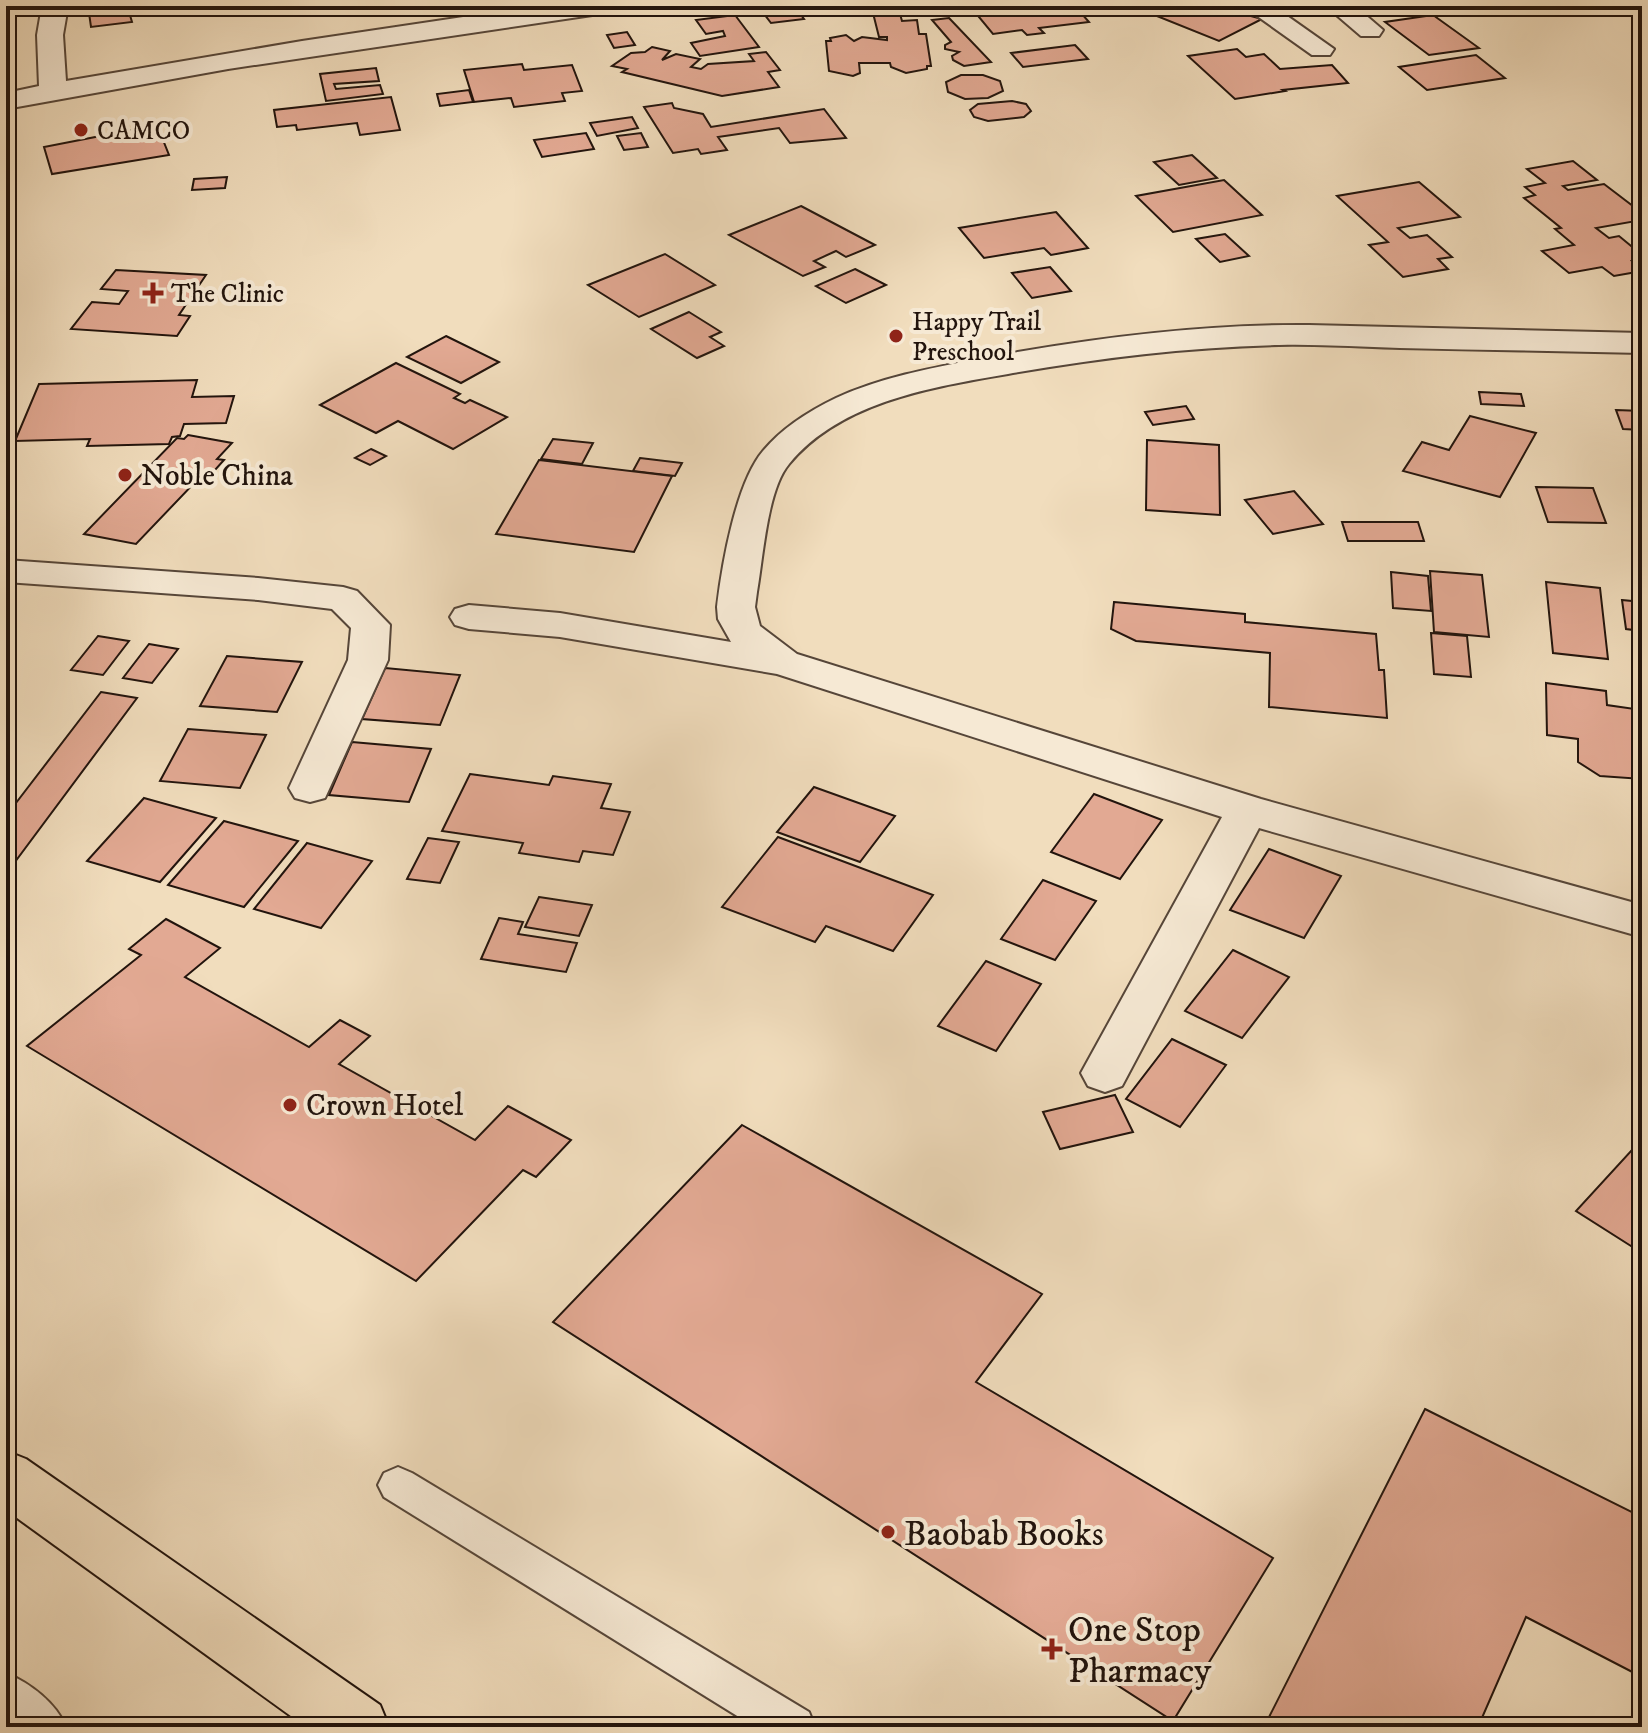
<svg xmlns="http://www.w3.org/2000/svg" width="1648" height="1733" font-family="'IM FELL DW Pica',serif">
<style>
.building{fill:#e2a993;stroke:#22140d;stroke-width:2}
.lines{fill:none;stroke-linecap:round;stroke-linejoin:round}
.service-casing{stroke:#564639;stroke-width:4}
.minor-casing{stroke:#564639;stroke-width:4}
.trunk-casing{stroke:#22140d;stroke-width:4}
.service{fill:#f6e9d4;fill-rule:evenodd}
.minor{fill:#f6e9d4;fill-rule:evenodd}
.trunk{fill:#f1ddbd;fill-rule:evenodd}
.poi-dot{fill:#8f2418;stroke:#f6e9d4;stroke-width:3}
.labels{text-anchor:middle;stroke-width:8;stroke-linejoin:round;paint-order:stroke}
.far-poi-label{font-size:26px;fill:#22140d;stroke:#f6e9d4;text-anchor:start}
.poi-label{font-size:30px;fill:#22140d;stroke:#f6e9d4;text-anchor:start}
.near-poi-label{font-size:36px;fill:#22140d;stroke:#f6e9d4;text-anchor:start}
</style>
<rect width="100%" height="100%" fill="#f1ddbd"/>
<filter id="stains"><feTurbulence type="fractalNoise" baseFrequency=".0025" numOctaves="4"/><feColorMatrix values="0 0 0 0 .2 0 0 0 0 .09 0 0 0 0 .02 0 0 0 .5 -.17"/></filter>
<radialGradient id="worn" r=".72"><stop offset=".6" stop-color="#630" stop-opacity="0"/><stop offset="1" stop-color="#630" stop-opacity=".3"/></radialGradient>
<g class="building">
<path d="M 88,6 L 198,6 L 129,12 L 132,22 L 91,27 Z"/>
<path d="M 758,6 L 794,6 L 804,19 L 771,23 Z"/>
<path d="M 1014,6 L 1075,6 L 1089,22 L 1039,28 L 1044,33 L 1027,35 L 1022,30 L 993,34 L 974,11 Z"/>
<path d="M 1132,6 L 1214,6 L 1262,19 L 1219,41 Z"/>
<path d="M 1358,6 L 1415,6 L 1416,7 L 1368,14 Z"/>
<path d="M 920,8 L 922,13 L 900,14 L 902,21 L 917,20 L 919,34 L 926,34 L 931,66 L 927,66 L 927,69 L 906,73 L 891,67 L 890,63 L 859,63 L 860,73 L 853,76 L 829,71 L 826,41 L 831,41 L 830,38 L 846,35 L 854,41 L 862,37 L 887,40 L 887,37 L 879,37 L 872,9 Z"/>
<path d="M 735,15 L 759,47 L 700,56 L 691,43 L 725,36 L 723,31 L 706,34 L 696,20 Z"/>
<path d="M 1433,15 L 1479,48 L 1429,55 L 1385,22 Z"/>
<path d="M 949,18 L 991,62 L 964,66 L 953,60 L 952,56 L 959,52 L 945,49 L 945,45 L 951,42 L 932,20 Z"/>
<path d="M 627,32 L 635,45 L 614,48 L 607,35 Z"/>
<path d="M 1075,45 L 1088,59 L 1023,67 L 1011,53 Z"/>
<path d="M 652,47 L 670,51 L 662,60 L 676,54 L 700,59 L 691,67 L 701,69 L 708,64 L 754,61 L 749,54 L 766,52 L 780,70 L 768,72 L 779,87 L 722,96 L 622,72 L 627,69 L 612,66 L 631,53 L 645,52 Z"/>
<path d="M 1237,49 L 1246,57 L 1264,54 L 1280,69 L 1332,65 L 1348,83 L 1283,90 L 1285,91 L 1235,99 L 1188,56 Z"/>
<path d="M 1476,55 L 1505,78 L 1427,90 L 1399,67 Z"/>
<path d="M 522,64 L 524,70 L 572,65 L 582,91 L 562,93 L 565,101 L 514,107 L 511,98 L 474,102 L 464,70 Z"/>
<path d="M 376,68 L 379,81 L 334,84 L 336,89 L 380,85 L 383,94 L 326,101 L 320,74 Z"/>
<path d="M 961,75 L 983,75 L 1000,81 L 1003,91 L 988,98 L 965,99 L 948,92 L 946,82 Z"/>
<path d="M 469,90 L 473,102 L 440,106 L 437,94 Z"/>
<path d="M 391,97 L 400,130 L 360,135 L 357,123 L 297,130 L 296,125 L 277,127 L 274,110 Z"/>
<path d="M 1012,101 L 1026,104 L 1031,111 L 1024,117 L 988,121 L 974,117 L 970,110 L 978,104 Z"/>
<path d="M 672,103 L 674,108 L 703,114 L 711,127 L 824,109 L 846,138 L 790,143 L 779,128 L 718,137 L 727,150 L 701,154 L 698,149 L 673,153 L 644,107 Z"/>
<path d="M 632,117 L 638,128 L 597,136 L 590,123 Z"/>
<path d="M 157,125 L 169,155 L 52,174 L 44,147 Z"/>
<path d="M 586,133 L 594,149 L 542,157 L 534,140 Z"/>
<path d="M 641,133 L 648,147 L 624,150 L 617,136 Z"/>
<path d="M 1192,155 L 1217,178 L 1179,185 L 1154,162 Z"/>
<path d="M 1573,161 L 1597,180 L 1563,186 L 1568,190 L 1604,184 L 1642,213 L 1642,220 L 1596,228 L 1609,238 L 1619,236 L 1642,255 L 1642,260 L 1632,261 L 1642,271 L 1614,276 L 1602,267 L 1569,273 L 1542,251 L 1574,245 L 1555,229 L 1561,228 L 1524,198 L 1535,195 L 1525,187 L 1545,183 L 1527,169 Z"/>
<path d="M 227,177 L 225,188 L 192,190 L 194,179 Z"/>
<path d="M 1224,180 L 1262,215 L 1173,232 L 1136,196 Z"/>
<path d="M 1419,182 L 1460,217 L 1398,228 L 1410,238 L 1427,235 L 1452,257 L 1438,259 L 1448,269 L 1403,277 L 1369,245 L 1388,242 L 1337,196 Z"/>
<path d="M 801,206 L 875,245 L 846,257 L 836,251 L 814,261 L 825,267 L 803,276 L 729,235 Z"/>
<path d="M 1056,212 L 1088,248 L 1051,255 L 1044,248 L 984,258 L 959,228 Z"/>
<path d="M 1225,234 L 1249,256 L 1220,262 L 1196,239 Z"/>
<path d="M 665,254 L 715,285 L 639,317 L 588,285 Z"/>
<path d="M 1050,267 L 1071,291 L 1032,298 L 1012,273 Z"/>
<path d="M 855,269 L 886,285 L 846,303 L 816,286 Z"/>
<path d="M 116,270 L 206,275 L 179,315 L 190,316 L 177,336 L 71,329 L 92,302 L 119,304 L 128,291 L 101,289 Z"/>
<path d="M 689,312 L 721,332 L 710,337 L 724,346 L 697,358 L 651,329 Z"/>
<path d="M 446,336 L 499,362 L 461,383 L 407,357 Z"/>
<path d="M 396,363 L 460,394 L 454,398 L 465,403 L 470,400 L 507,417 L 453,449 L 398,421 L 376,433 L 320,405 Z"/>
<path d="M 197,380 L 192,397 L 234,396 L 226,423 L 184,424 L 180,436 L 172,437 L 169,444 L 87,446 L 90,439 L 15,441 L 39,384 Z"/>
<path d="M 1479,392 L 1521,394 L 1524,406 L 1481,404 Z"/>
<path d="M 1186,406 L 1194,419 L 1153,425 L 1145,412 Z"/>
<path d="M 1616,410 L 1642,411 L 1642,430 L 1623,429 Z"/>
<path d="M 1470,416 L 1536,433 L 1500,497 L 1403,471 L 1422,442 L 1449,450 Z"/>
<path d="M 188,435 L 232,443 L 217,459 L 224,460 L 206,480 L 198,479 L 136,544 L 84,534 L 177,438 L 184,439 Z"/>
<path d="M 553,439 L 593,443 L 582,464 L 541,459 Z"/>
<path d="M 1147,440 L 1219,445 L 1220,515 L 1146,510 Z"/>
<path d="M 371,449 L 386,456 L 370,465 L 355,458 Z"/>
<path d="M 640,458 L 682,463 L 675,476 L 633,471 Z"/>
<path d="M 539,460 L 672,476 L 634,552 L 496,534 Z"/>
<path d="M 1536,487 L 1593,488 L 1606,523 L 1548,522 Z"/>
<path d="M 1294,491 L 1323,524 L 1273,534 L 1245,500 Z"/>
<path d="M 1342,522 L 1418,522 L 1424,541 L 1348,541 Z"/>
<path d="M 1430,571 L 1482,575 L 1489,637 L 1434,632 Z"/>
<path d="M 1391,572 L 1428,576 L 1431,611 L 1393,608 Z"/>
<path d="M 1546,582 L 1600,588 L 1608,659 L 1553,653 Z"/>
<path d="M 1622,600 L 1642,602 L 1642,631 L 1626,629 Z"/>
<path d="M 1114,602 L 1245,614 L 1245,622 L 1376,634 L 1379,670 L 1384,670 L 1387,718 L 1269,707 L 1270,653 L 1136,641 L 1111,629 Z"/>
<path d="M 1431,633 L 1467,636 L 1471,677 L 1434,674 Z"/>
<path d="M 98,636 L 129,641 L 103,675 L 71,670 Z"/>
<path d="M 149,644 L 178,649 L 152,683 L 123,678 Z"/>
<path d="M 227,656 L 302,662 L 277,712 L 200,706 Z"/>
<path d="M 385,668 L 460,675 L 440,725 L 362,719 Z"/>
<path d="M 1546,683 L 1606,691 L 1607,705 L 1642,710 L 1642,779 L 1600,776 L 1578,762 L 1578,739 L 1547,735 Z"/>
<path d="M 101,692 L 137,698 L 6,874 L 6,816 Z"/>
<path d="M 188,729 L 266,735 L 240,788 L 160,781 Z"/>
<path d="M 352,742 L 431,749 L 409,802 L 329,795 Z"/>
<path d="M 470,774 L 549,785 L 553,776 L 611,784 L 601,808 L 630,812 L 613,855 L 583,851 L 579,862 L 519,853 L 523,843 L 442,831 Z"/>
<path d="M 814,787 L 895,816 L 860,862 L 777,832 Z"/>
<path d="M 1094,794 L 1162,820 L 1120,879 L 1051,852 Z"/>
<path d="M 144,798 L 216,818 L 160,882 L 87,861 Z"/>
<path d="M 224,821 L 298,841 L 244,907 L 168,885 Z"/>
<path d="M 778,837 L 933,895 L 893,951 L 826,926 L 815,942 L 722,907 Z"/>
<path d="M 428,838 L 459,842 L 440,883 L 407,879 Z"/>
<path d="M 307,843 L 372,861 L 321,928 L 254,909 Z"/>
<path d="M 1269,849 L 1341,876 L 1304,938 L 1230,910 Z"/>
<path d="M 1043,880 L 1096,901 L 1055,960 L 1001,939 Z"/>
<path d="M 539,897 L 592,905 L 579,936 L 525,927 Z"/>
<path d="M 499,918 L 523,922 L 518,934 L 577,943 L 566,972 L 481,959 Z"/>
<path d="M 166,919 L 220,948 L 185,977 L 309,1047 L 340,1020 L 370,1036 L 339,1064 L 475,1140 L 508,1106 L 571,1140 L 536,1177 L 523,1170 L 416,1281 L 27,1046 L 141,955 L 129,949 Z"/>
<path d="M 1233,950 L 1289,977 L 1242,1038 L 1185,1011 Z"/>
<path d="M 986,961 L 1041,984 L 996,1051 L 938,1026 Z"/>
<path d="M 1172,1039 L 1226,1065 L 1180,1127 L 1126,1099 Z"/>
<path d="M 1115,1095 L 1133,1132 L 1060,1149 L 1043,1112 Z"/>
<path d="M 742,1125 L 1042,1294 L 976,1382 L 1273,1558 L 1173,1721 L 553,1322 Z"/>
<path d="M 1642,1139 L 1642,1253 L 1576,1211 Z"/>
<path d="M 1425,1409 L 1642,1517 L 1642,1677 L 1526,1617 L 1478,1727 L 1264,1727 Z"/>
</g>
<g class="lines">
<g class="service-casing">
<g id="service">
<path d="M 398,1467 L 412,1473 L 809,1712 L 815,1727 L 755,1727 L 384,1497 L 378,1485 L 384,1473 Z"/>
<path d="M 6,1673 C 30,1683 56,1703 66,1727 L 13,1727 L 6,1721 Z"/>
</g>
</g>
<g class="minor-casing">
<g id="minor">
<path d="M 42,6 L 68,6 L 63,35 L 66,81 L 302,41 L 524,8 L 612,6 L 608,11 L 599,14 L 228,69 L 6,109 L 6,93 L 39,86 L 37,35 Z"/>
<path d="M 1243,6 L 1273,6 L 1334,49 L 1330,55 L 1312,55 Z"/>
<path d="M 1326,6 L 1355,6 L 1383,30 L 1379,36 L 1361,36 Z"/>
<path d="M 1309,325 L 1642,333 L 1642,353 C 1561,351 1481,350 1400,348 C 1360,347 1319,344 1279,345 C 1188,347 1098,358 1008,374 C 933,387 841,401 789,464 C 767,490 763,559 757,592 L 755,607 L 760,626 L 797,654 L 1261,799 L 1642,905 L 1642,937 L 1259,828 L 1122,1086 L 1105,1092 L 1088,1086 L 1081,1073 L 1222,817 L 777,674 L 560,637 L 469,629 L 455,625 L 450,617 L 455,609 L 469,605 L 560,613 L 731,642 L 718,619 L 717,607 C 722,564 736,483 763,451 C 782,428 809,411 836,398 C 884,376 937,367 989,357 C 1094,338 1202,324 1309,325 Z"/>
<path d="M 6,560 L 258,578 L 343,587 L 357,591 L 390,625 L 388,660 L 325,798 L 310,802 L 295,798 L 289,788 L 348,660 L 351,628 L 332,609 L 258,600 L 6,582 Z"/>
</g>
</g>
<g class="trunk-casing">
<path id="trunk" d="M 6,1451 L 26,1459 L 380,1705 L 389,1727 L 306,1727 L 6,1510 Z"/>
</g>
<use href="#service" class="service"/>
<use href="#minor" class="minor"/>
<use href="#trunk" class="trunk"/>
</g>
<g class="poi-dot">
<circle cx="81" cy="130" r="8"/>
<path d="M149 281h8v8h8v8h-8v8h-8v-8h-8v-8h8z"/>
<circle cx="896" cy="336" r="8"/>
<circle cx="125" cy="475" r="8"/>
<circle cx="290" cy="1105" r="8"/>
<circle cx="888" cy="1532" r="8"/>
<path d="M1048 1637h8v8h8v8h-8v8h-8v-8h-8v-8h8z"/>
</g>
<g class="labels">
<g class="far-poi-label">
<text x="97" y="139">CAMCO</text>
<text x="171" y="302">The Clinic</text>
<text x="912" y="330">Happy Trail<tspan x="912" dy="30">Preschool</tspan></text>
</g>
<g class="poi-label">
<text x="141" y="485">Noble China</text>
<text x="306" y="1115">Crown Hotel</text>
</g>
<g class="near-poi-label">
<text x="904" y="1545">Baobab Books</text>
<text x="1068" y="1641">One Stop<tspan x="1068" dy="41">Pharmacy</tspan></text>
</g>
</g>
<rect width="1648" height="1733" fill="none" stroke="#f1ddbd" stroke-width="32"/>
<rect x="8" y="8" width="1632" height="1717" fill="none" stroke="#22140d" stroke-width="4"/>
<rect x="16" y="16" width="1616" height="1701" fill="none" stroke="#22140d" stroke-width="2"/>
<rect width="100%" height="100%" filter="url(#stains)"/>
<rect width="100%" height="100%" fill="url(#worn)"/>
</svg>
